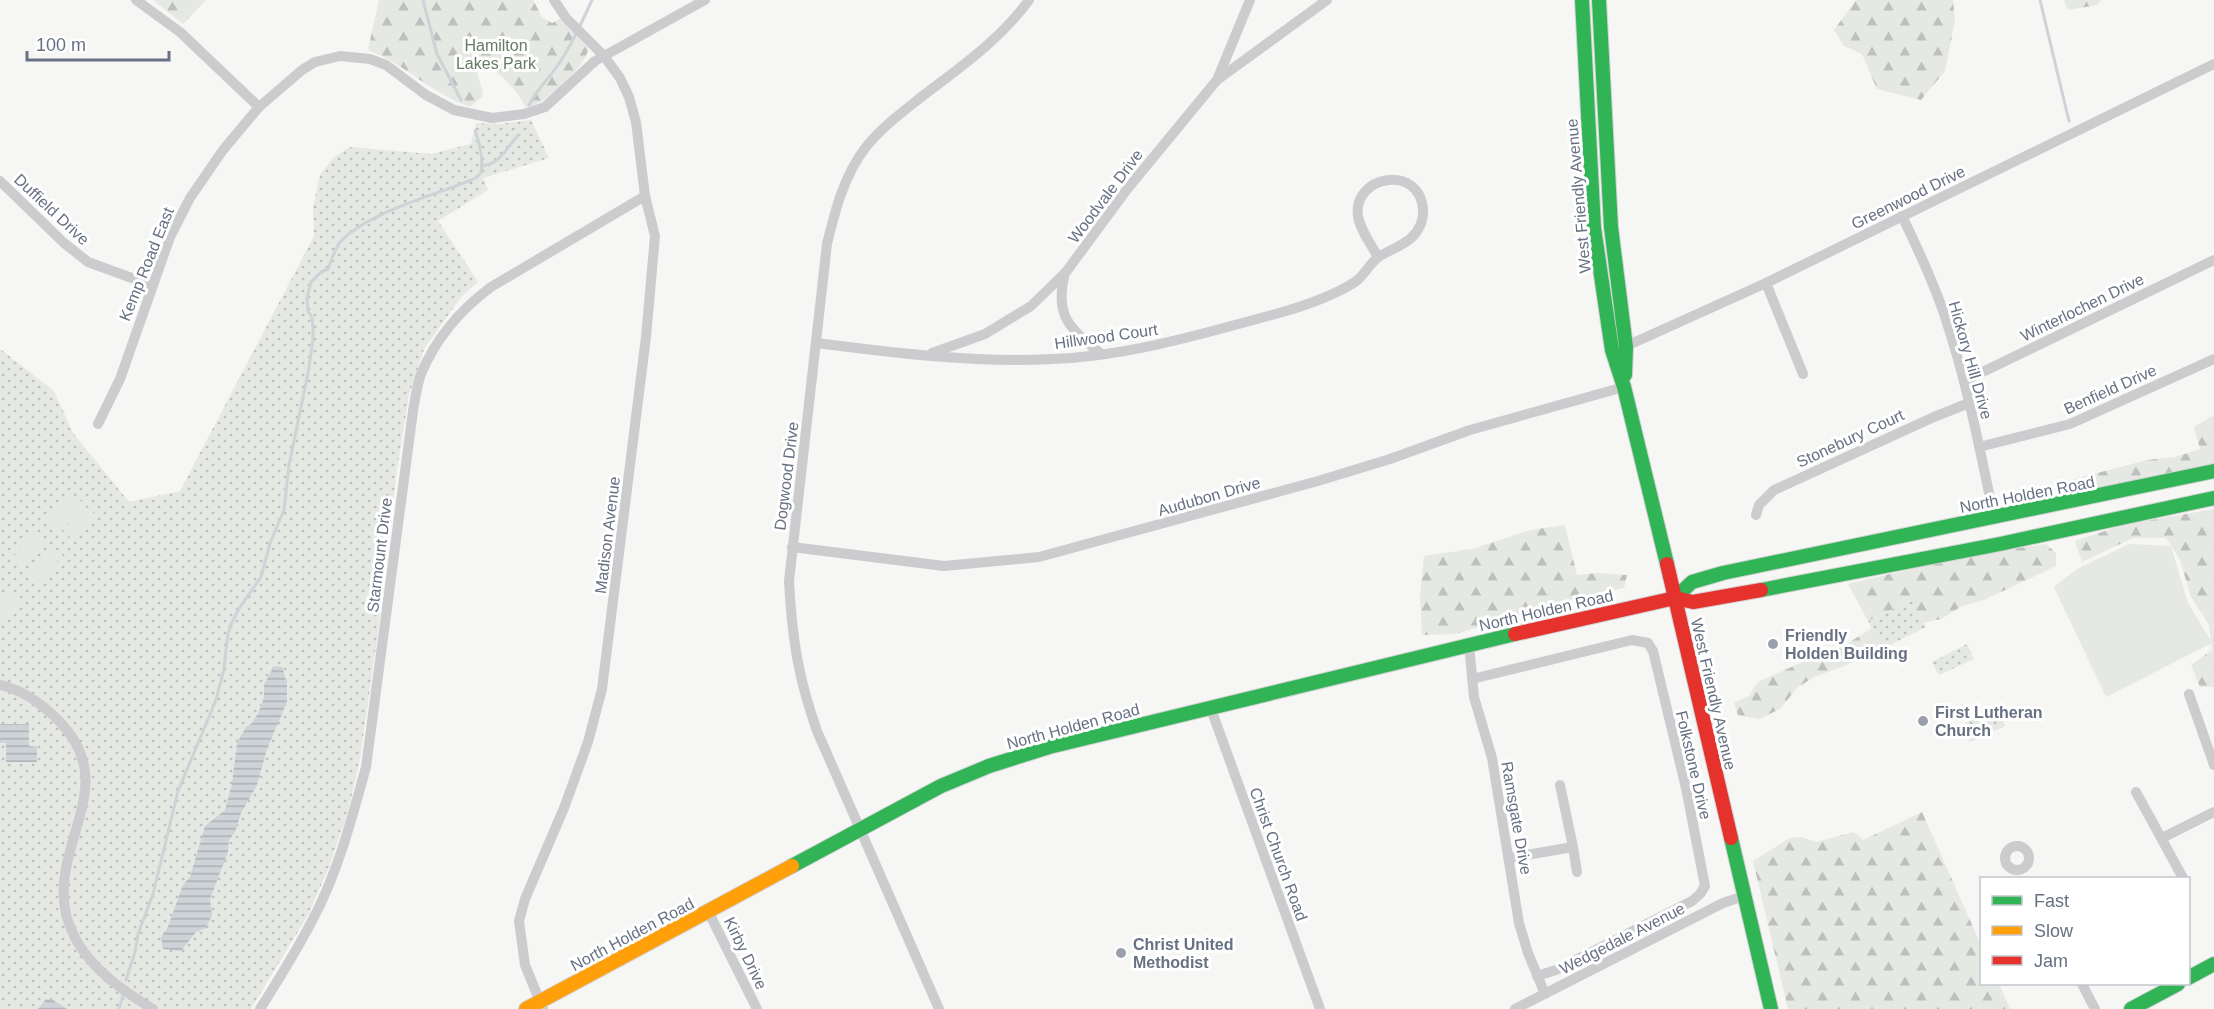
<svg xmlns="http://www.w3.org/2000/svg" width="2214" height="1009" font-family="Arial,sans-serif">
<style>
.grass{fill:url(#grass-dots)}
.forest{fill:url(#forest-firs)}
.pitch{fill:#e5e8e3}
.water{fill:url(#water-rules)}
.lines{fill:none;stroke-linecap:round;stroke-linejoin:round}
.stream{stroke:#cdd3d7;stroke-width:3}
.fast-casing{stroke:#d2d2d3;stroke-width:16}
.slow-casing{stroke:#d2d2d3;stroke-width:16}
.jam-casing{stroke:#d2d2d3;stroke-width:16}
.street{stroke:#ccccce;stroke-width:10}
.fast{stroke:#30b455;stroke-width:14}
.slow{stroke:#ff9f0a;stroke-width:14}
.jam{stroke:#e5322d;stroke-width:14}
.poi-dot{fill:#99a0ab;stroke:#fff;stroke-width:2}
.labels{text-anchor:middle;stroke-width:6;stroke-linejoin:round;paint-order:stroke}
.park-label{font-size:16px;fill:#667b66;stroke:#fff}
.street-label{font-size:16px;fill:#677183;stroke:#fff}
.poi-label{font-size:16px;font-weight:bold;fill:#677183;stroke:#fff;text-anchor:start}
</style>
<defs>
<pattern id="grass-dots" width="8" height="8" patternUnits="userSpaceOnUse" patternTransform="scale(1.5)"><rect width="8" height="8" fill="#e5e8e3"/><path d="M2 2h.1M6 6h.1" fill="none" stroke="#bdc0bd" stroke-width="1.8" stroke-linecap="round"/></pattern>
<pattern id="forest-firs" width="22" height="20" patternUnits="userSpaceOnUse" patternTransform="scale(1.5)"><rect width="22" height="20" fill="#e5e8e3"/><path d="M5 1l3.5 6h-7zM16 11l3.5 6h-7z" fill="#bdc0bd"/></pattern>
<pattern id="water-rules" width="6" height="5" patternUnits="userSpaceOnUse" patternTransform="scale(1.5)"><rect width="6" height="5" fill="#cdd3d7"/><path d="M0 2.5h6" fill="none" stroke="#aab0b4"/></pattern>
</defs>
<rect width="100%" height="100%" fill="#f6f6f5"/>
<g class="grass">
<path d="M 531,120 L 549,158 L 483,178 L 488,190 L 438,221 L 478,282 L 462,296 L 424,349 L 409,395 L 397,470 L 378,632 L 360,759 L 348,812 L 329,867 L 308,915 L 251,1009 L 0,1009 L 0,349 L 54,391 L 73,433 L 129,502 L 180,491 L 314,236 L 313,207 L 320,175 L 334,157 L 350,147 L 431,154 L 471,144 L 476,123 L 498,124 Z"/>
<path d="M 1912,600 L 1926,627 L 1882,649 L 1868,621 Z"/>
<path d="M 1967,644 L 1974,659 L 1939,675 L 1932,662 Z"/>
<path d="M 1998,708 L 2005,726 L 1970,742 L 1962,725 Z"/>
</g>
<g class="forest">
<path d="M 153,0 L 206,0 L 183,24 Z"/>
<path d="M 379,0 L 533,0 L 542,17 L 552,23 L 560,19 L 588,48 C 589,62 552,96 539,103 C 535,105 530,106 525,107 C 520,93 498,71 485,64 L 477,73 L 483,93 L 482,97 L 470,107 C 432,94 405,64 368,50 Z"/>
<path d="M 1856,0 L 1953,0 L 1955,20 L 1945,71 L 1921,100 L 1877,89 L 1862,54 L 1844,46 L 1834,30 Z"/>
<path d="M 2064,0 L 2101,0 L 2097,5 L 2068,10 Z"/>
<path d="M 2214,415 L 2214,465 L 2086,491 L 2057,494 L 2063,482 L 2147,460 L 2175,457 L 2200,449 L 2194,427 Z"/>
<path d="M 2214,509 L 2214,687 L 2200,687 L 2191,665 L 2212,650 L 2209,625 L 2191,597 L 2180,560 L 2166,538 L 2133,538 L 2082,562 L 2075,541 L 2123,525 Z"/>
<path d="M 1565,525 L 1577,575 L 1597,573 L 1627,575 L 1624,588 L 1566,601 L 1455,634 L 1422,635 L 1420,596 L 1424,556 L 1472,549 L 1531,530 Z"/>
<path d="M 2046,544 L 2056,553 L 2056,566 L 1984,600 L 1962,606 L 1941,619 L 1923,623 L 1912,600 L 1868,621 L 1848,584 L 1967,556 Z"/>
<path d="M 1872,628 L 1882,649 L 1844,666 L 1814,677 L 1797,688 L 1780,709 L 1759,719 L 1738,715 L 1734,703 L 1749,696 L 1758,682 L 1820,654 L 1834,652 Z"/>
<path d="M 1922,812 L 1981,945 L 1982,984 L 1999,984 L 2010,1009 L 1788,1009 L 1753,861 L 1790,838 L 1801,837 L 1816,842 L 1854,832 L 1863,840 Z"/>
</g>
<g class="pitch">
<path d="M 70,492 L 82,502 L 59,528 L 47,517 Z"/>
<path d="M 85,506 L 97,516 L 75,542 L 63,531 Z"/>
<path d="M 35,531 L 47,542 L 25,567 L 13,557 Z"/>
<path d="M 2129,544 L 2171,546 L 2188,603 L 2212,643 L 2106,697 L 2054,587 L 2077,569 Z"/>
<path d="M 51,545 L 63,555 L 40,581 L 28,570 Z"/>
<path d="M 12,590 L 24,601 L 1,626 L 0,603 Z"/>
</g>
<g class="water">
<path d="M 274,666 L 282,667 L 287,683 L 287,702 L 267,749 L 257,785 L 241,813 L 235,832 L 229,840 L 228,852 L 210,899 L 212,915 L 206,928 L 196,932 L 181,951 L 163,949 L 161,937 L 167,929 L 183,885 L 190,877 L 205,826 L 225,810 L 232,784 L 237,743 L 246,727 L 251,724 L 258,714 L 264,697 L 264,685 Z"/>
<path d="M 0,724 L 29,724 L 29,746 L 37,747 L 37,762 L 6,762 L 6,743 L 0,743 Z"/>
<path d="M 46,999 L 53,1000 L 67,1009 L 38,1009 Z"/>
</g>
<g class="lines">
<g class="stream">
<path d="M 423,0 L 437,54 L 461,100"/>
<path d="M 2040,0 L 2069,121"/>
<path d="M 529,105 C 538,88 552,75 562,59 C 574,40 583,20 592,0"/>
<path d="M 481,166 C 499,165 507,148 518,135"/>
<path d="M 126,980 L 135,952 L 138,934 L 153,894 L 178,791 L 216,700 L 224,669 L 227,640 L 230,626 L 240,607 L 261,577 L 270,543 L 284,510 L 289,465 L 308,373 L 313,340 L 313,328 L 312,317 L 308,311 L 307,298 L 311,282 L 321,272 L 328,269 C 332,259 335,247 342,240 C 370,212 432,196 469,181 C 473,179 479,177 481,172 C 484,162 479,140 475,131"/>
<path d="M 119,1009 L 123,995"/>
</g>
<g class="fast-casing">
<g id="fast">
<path d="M 1582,0 L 1594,228 L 1612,350 L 1624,387 L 1667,564"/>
<path d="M 1599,0 L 1611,227 L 1626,347 L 1625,375"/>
<path d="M 1761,590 L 2000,544 L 2214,498"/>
<path d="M 1675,598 L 1692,582 L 1723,573 L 2214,471"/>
<path d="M 1731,838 L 1771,1009"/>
<path d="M 792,866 L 941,786 L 989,766 L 1049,747 L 1515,634"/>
<path d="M 2188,978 L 2214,964"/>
<path d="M 2131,1009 L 2178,984"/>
</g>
</g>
<g class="slow-casing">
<path id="slow" d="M 526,1009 L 792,866"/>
</g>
<g class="jam-casing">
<g id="jam">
<path d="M 1667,564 L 1731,838"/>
<path d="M 1515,634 L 1675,598 L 1693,602 L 1761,590"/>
</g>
</g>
<g class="street">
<path d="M 136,0 L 180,32 L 259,107"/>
<path d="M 1217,80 L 1327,0"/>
<path d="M 0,181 L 64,243 L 88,262 L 151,285"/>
<path d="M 1902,216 C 1918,249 1934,283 1945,317 C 1967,382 1980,450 1994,517"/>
<path d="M 1065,273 C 1054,315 1069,328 1100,353"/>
<path d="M 1766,283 L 1803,374"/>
<path d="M 817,343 C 894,353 974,363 1052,359 C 1130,356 1205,333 1279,313 C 1304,306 1333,296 1355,282 C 1365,275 1370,262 1380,256 C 1390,250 1402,246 1411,238 C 1419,231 1424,220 1423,209 C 1419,163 1352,176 1358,216 C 1360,230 1371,244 1378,257"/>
<path d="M 1622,348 L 1766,283 L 2214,64"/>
<path d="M 932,353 L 985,334 L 1031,306 L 1066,272 L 1128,188 L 1217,80 L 1250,0"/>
<path d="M 1964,381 L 2214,260"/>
<path d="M 98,424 L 120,379 L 170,237 L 190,198 L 223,150 L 259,107 L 302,70 L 315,62 L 340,56 L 370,59 L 386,65 L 426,95 L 454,110 L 492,118 L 524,114 L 545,107 L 595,61 L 705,0"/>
<path d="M 1979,447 L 2070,424 L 2214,359"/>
<path d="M 1756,515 L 1759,505 L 1774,490 L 1934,417 L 1969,403"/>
<path d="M 792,547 L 944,566 L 1039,557 L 1318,481 L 1390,459 L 1470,430 L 1624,387"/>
<path d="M 1469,645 L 1474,697 L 1492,758 L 1519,923 L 1528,953 L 1545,994"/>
<path d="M 1472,679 L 1632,640 L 1648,643 L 1653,651 L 1686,788 L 1705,886 L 1700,894 L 1692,901 L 1556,970 L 1537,976"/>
<path d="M 0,685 C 23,690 41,703 58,720 C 123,785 50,842 66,914 C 77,959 116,987 153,1009"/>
<path d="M 2189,694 L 2214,765"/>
<path d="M 1211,709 L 1320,1009"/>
<path d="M 2136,792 L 2183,878"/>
<path d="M 2162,838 L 2214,812"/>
<circle cx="2017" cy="858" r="12"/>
<path d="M 1573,847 L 1577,872"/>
<path d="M 1509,858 L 1573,847 L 1560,785"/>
<path d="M 708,911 L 757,1009"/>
<path d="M 2082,984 L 2095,1009"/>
<path d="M 260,1009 C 279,979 297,950 313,919 C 338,872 352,818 366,767 L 413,411 C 415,399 417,385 421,374 C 436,338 460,310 491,287 L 645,196"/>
<path d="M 543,1009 L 525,965 L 519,921 L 525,899 L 564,808 L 588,742 L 602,689 L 646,337 L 655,236 L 645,196 L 636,122 L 629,97 L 620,78 L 604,56 L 566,18 L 554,0"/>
<path d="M 939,1009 L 817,731 C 798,677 792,638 789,581 L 827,244 C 835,211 844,175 866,147 C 881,128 901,113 920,98 C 959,68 1000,40 1029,0"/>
<path d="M 1515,1009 L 1723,903 L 1744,896"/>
</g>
<use href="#fast" class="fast"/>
<use href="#slow" class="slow"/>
<use href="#jam" class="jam"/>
</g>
<g class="poi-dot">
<circle cx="1773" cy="644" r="6"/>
<circle cx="1923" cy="721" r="6"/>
<circle cx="1121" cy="953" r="6"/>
</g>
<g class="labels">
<g class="park-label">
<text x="496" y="51">Hamilton<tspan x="496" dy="18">Lakes Park</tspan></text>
</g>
<g class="street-label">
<text transform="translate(1105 196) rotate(-53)" y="6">Woodvale Drive</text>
<text transform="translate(1578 196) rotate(-95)" y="6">West Friendly Avenue</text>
<text transform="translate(1908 197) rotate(-26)" y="6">Greenwood Drive</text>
<text transform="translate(52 209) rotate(43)" y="6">Duffield Drive</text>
<text transform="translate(146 264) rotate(-68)" y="6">Kemp Road East</text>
<text transform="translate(2082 307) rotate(-26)" y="6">Winterlochen Drive</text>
<text transform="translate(1106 336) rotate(-8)" y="6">Hillwood Court</text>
<text transform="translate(1971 360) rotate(74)" y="6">Hickory Hill Drive</text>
<text transform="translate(2110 389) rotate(-24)" y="6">Benfield Drive</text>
<text transform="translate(1850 438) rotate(-25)" y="6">Stonebury Court</text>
<text transform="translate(786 476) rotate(-83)" y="6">Dogwood Drive</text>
<text transform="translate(2027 494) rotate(-11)" y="6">North Holden Road</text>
<text transform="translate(1209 496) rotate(-16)" y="6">Audubon Drive</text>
<text transform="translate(607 535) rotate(-83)" y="6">Madison Avenue</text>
<text transform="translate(379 555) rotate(-83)" y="6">Starmount Drive</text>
<text transform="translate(1546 610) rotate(-13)" y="6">North Holden Road</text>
<text transform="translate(1714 694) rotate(77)" y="6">West Friendly Avenue</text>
<text transform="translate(1073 726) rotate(-15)" y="6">North Holden Road</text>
<text transform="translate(1694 765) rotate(77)" y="6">Folkstone Drive</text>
<text transform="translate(1517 818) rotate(80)" y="6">Ramsgate Drive</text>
<text transform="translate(1279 854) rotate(70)" y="6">Christ Church Road</text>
<text transform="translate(632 934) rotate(-28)" y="6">North Holden Road</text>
<text transform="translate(1622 938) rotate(-27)" y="6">Wedgedale Avenue</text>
<text transform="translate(746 953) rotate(64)" y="6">Kirby Drive</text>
</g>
<g class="poi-label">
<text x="1785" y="641">Friendly<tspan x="1785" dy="18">Holden Building</tspan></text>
<text x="1935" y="718">First Lutheran<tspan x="1935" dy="18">Church</tspan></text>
<text x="1133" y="950">Christ United<tspan x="1133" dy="18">Methodist</tspan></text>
</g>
</g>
<rect x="1980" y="877" width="210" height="108" fill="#ffffff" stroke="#c2c6cd" stroke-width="1.5"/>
<rect x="1992" y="896" width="30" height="9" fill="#30b455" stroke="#c2c6cd" stroke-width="1.5"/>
<text x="2034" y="907" font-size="18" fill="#677183">Fast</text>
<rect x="1992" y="926" width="30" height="9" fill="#ff9f0a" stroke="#c2c6cd" stroke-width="1.5"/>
<text x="2034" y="937" font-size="18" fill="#677183">Slow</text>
<rect x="1992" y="956" width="30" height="9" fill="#e5322d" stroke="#c2c6cd" stroke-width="1.5"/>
<text x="2034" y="967" font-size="18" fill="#677183">Jam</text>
<path d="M27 51v9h142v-9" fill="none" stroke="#677183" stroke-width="3"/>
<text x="36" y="51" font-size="18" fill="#677183" stroke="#ffffff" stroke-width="4.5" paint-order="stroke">100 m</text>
</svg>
